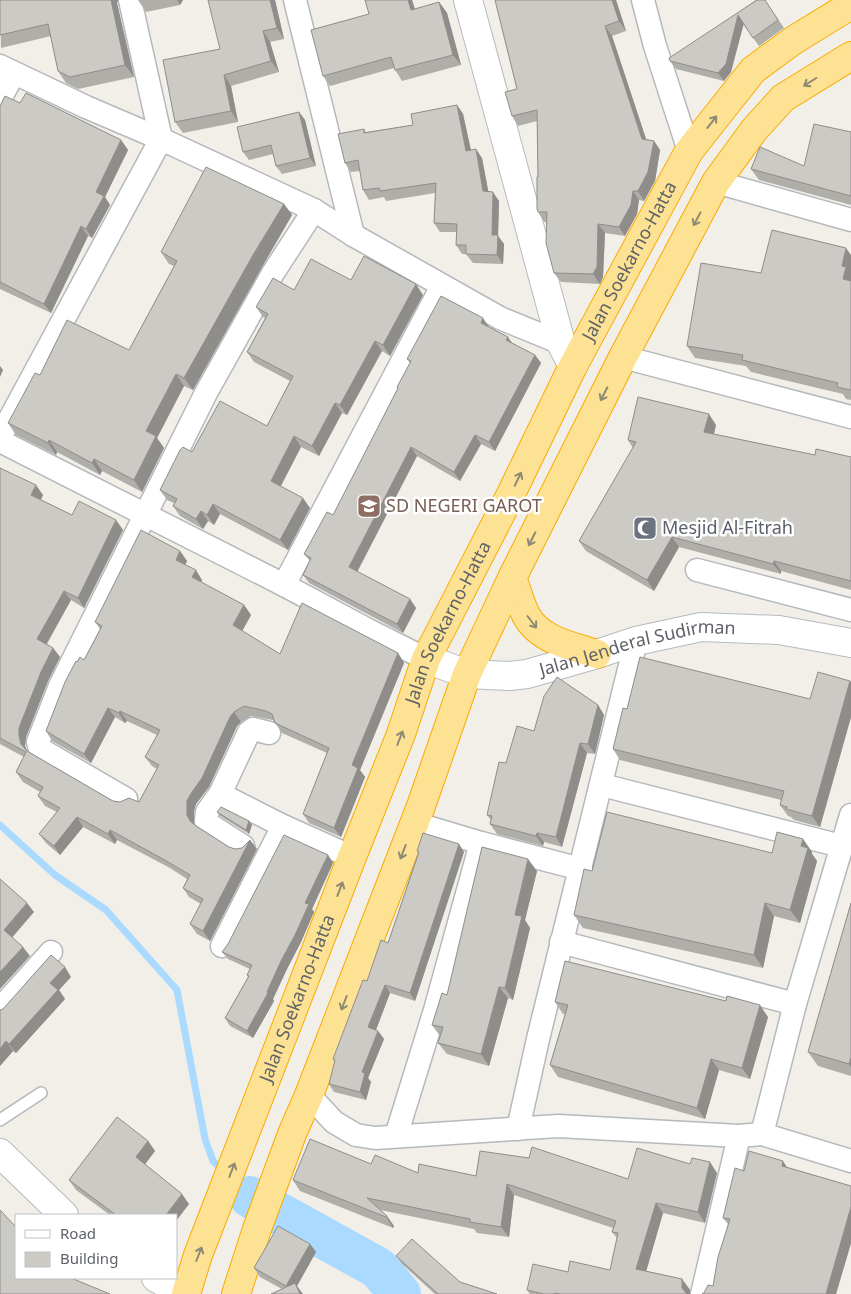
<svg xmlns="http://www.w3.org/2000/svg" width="851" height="1294" font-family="'Noto Sans',sans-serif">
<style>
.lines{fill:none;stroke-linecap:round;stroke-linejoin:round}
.stream{stroke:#aadaff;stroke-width:7}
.river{stroke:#aadaff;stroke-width:42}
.lane-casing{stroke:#b5b8bc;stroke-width:14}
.street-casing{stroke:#b5b8bc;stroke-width:25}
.secondary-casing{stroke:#b6babf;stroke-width:30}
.highway-casing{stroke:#f9ab00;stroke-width:30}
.lane{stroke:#fff;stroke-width:11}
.street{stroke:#fff;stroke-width:22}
.secondary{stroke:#fff;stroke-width:28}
.highway{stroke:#fde293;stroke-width:28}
.wall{fill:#afaea9}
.shaded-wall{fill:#8f8d8a}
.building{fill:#cccac5;stroke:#8f8d8a}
.oneway{stroke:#8e8975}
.labels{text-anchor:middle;stroke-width:5;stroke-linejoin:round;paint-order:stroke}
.street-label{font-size:18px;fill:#5f6368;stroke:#fff}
.education-label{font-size:18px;fill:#785e54;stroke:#fff;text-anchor:start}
.worship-label{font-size:18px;fill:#5b616d;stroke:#fff;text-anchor:start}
</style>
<rect width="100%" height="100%" fill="#f1efe8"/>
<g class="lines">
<g class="stream">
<path d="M 0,825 L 55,875 L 106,910 L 177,990 L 205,1139 L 213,1161 L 223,1171"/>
<path d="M 232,1180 L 250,1197"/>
</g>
<path class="river" d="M 250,1197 L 378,1268 L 400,1294"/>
<g class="lane-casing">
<path id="lane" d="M 0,1120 L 41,1093"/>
</g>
<g class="street-casing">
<g id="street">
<path d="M 295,0 L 353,235"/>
<path d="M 643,0 L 655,46 L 689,151"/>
<path d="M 0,66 L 86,107 L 161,139 L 314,210 L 353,235 L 500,318 L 561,343"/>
<path d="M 0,99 L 14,73"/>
<path d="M 716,182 L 851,220"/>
<path d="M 623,357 L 851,417"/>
<path d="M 0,437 L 161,139 L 130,0"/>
<path d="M 0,441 L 284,585 L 370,631 L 426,659"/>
<path d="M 697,570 L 851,610"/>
<path d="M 284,585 L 442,286"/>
<path d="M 269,733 L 253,729 L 249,732 L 220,794 L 283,826 L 352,857"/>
<path d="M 602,785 L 841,846"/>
<path d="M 220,794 L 207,812 L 206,821 L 210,825 L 243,846"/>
<path d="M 126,799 L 40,749 L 38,742 L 60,686 L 206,393 L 273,273 L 314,210"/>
<path d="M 414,823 L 481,843 L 581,869"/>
<path d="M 561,942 L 795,1004"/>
<path d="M 222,946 L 283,826"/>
<path d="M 0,1009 L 51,952"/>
<path d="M 309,1095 L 334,1122 L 356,1135 L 375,1138 L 558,1126 L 739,1136 L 762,1134 L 851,1161"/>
<path d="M 518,1129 L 538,1039 L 636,641"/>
<path d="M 762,1134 L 795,1004 L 851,815"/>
<path d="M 396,1136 L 435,1010 L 481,843"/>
<path d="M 702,1294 L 739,1136"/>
</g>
</g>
<g class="secondary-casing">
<g id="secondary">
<path d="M 468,0 L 561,343 L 573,366"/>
<path id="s1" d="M 426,659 L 467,674 L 509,676 L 527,674 L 597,654 L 636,641 L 701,627 L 779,630 L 851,643"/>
<path d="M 0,1153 L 64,1215"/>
<path d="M 156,1278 L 186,1294"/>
</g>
</g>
<g class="highway-casing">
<g id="highway">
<path d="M 512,578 C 517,590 520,603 526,615 C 539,640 571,646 597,654"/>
<path id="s2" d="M 186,1294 L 198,1255 L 352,857 L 401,734 L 426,659 L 511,494 L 573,366 L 689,151 L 753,70 L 794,40 L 851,5"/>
<path d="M 236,1294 L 257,1229 L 292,1134 L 309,1095 L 421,806 L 467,674 L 512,578 L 623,357 L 716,182 L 754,130 L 783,98 L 851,56"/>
</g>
</g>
<use href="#lane" class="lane"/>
<use href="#street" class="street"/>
<use href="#secondary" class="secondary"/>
<use href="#highway" class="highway"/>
</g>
<g class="wall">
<path d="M 0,0 L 118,0 L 117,3 L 134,77 L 78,89 L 66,83 L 58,71 L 51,36 L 1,48 Z"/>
<path d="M 138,0 L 183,0 L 180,5 L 146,12 Z"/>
<path d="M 275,0 L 284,39 L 270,42 L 279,72 L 231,86 L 238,122 L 183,133 L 175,122 L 220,49 Z"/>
<path d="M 365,0 L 412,0 L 415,9 L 439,2 L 447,13 L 461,65 L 402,81 L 394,68 L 330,86 L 323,76 L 369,14 Z"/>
<path d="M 495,0 L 616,0 L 626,31 L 612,36 L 646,139 L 654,141 L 660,150 L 655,181 L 644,201 L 639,200 L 637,214 L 625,236 L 605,233 L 603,277 L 600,284 L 561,282 L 554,273 L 547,222 L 544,222 L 538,212 L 538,177 L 537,121 L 518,126 L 512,116 L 517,89 Z"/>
<path d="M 756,0 L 765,0 L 784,28 L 759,46 L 743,24 L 731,72 L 724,81 L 676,69 L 670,61 Z"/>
<path d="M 20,103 L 121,140 L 128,150 L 105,197 L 110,205 L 92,238 L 88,236 L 51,313 L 0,289 L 0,106 Z"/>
<path d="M 457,105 L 463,114 L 471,150 L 482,158 L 488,191 L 499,201 L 498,236 L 504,244 L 503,264 L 473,263 L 466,254 L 462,254 L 456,245 L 457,232 L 440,232 L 434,223 L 435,193 L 386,201 L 384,197 L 369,200 L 363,190 L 360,171 L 351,172 L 345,163 L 364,129 L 366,132 L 413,125 Z"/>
<path d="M 299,112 L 305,120 L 316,166 L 282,174 L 276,166 L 273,154 L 249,160 L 243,152 Z"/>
<path d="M 851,132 L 851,205 L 759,180 L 751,169 L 804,166 Z"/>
<path d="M 284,204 L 292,215 L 262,267 L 193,390 L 184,386 L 157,438 L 164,448 L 142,492 L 102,471 L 100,475 L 57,452 L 56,455 L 16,435 L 8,423 L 40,375 L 129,350 L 174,266 L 169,264 L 161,252 Z"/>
<path d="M 851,255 L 851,400 L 846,399 L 843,394 L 751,372 L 746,366 L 695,358 L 687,346 L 761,273 Z"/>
<path d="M 351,280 L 423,295 L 390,356 L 382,351 L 347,415 L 342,413 L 319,456 L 301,447 L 281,486 L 310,508 L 288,550 L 220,514 L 214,525 L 208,521 L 203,529 L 180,516 L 173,506 L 174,503 L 167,500 L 160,490 L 192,452 L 267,426 L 290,381 L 254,362 L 247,352 L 265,318 L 263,317 L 256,307 L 294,290 Z"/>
<path d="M 489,327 L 512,343 L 535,355 L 541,363 L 495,451 L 481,444 L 460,481 L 417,456 L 357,572 L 410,599 L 416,608 L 403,633 L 309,583 L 303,575 L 310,561 L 304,554 L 333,515 L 398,389 L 397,387 L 410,363 L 407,359 Z"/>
<path d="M 716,425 L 714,434 L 815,455 L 851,457 L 851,590 L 781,571 L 781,574 L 679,547 L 654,591 L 586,551 L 579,541 L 633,448 L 628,440 Z"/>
<path d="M 0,468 L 43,495 L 41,500 L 72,515 L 116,520 L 123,530 L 84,608 L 71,600 L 47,644 L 53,648 L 60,657 L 48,681 L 26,737 L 25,746 L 27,751 L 113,801 L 120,802 L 139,802 L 157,769 L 152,766 L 145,757 L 157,735 L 127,721 L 125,723 L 115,717 L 91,763 L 52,741 L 46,731 L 77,662 L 84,660 L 100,629 L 95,622 L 180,551 L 187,561 L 185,565 L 202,580 L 201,582 L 244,605 L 251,615 L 242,631 L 280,654 L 398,653 L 404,663 L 360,770 L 365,777 L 341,837 L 309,823 L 303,814 L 327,753 L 282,733 L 274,721 L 273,720 L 251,716 L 241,722 L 237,726 L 209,787 L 196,804 L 194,811 L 194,824 L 229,847 L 235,849 L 242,848 L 250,840 L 257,849 L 210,941 L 197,934 L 190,924 L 201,904 L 189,897 L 183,888 L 187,879 L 170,868 L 117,840 L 115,844 L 83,827 L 60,855 L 46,843 L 39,834 L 57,812 L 45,806 L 38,796 L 40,792 L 23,782 L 16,772 L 24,757 L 0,744 Z"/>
<path d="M 850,681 L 851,682 L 851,717 L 820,827 L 794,820 L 791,817 L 788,816 L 780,805 L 781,800 L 620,760 L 613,749 L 627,709 L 810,699 Z"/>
<path d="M 598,705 L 604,715 L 595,754 L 587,753 L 562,847 L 544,842 L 543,846 L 497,834 L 490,824 L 491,820 L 487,815 L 506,763 L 534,731 Z"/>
<path d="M 217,812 L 252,825 L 249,834 L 220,816 Z"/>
<path d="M 803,839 L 812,852 L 812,854 L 817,861 L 800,923 L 774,916 L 763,968 L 583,928 L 574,915 L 592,871 L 772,853 Z"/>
<path d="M 417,851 L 464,852 L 415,1001 L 390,993 L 376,1030 L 378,1031 L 384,1039 L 368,1078 L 371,1082 L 366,1100 L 334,1092 L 329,1084 L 335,1062 L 333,1059 L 367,981 L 388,943 L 418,853 Z"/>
<path d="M 328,855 L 333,863 L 312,909 L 314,912 L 301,942 L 287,969 L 273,999 L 274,1001 L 253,1038 L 230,1026 L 225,1018 L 248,977 L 247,975 L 250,969 L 228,959 L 222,952 Z"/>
<path d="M 537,871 L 525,920 L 530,928 L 513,1000 L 508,998 L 489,1066 L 447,1054 L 438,1043 L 440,1036 L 432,1025 L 447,995 Z"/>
<path d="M 851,903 L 851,1076 L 818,1066 L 808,1052 Z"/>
<path d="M 71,977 L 59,990 L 65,999 L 16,1053 L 13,1051 L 0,1066 L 0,1010 Z"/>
<path d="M 555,1002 L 768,1017 L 750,1079 L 719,1070 L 705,1119 L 558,1077 L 550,1065 L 565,1014 L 563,1014 Z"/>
<path d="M 148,1141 L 155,1151 L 145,1164 L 189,1204 L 176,1221 L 176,1215 L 110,1215 L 76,1190 L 69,1180 Z"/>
<path d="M 371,1164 L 418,1173 L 476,1176 L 628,1179 L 717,1173 L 705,1223 L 663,1213 L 646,1271 L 682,1279 L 690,1290 L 690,1294 L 530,1294 L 527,1290 L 568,1272 L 610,1270 L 617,1238 L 612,1232 L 613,1228 L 514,1195 L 509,1237 L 477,1233 L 474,1229 L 380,1210 L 394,1226 L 393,1228 L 300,1191 L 293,1180 Z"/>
<path d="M 787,1167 L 851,1186 L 851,1243 L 836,1294 L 702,1294 L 713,1286 L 728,1224 L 723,1218 L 744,1171 Z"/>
<path d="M 310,1244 L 316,1252 L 297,1286 L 282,1289 L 260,1277 L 254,1268 Z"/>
<path d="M 396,1256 L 460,1282 L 497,1294 L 435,1294 L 402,1264 Z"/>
</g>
<g class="shaded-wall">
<path d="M 111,0 L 118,0 L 117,3 L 134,77 L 125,65 Z"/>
<path d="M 177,0 L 183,0 L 180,5 Z"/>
<path d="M 270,0 L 275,0 L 284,39 L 277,28 Z"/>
<path d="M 408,0 L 412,0 L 418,20 L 411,10 Z"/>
<path d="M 612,0 L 616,0 L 626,31 L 619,21 Z"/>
<path d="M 439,2 L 447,13 L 461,65 L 453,55 Z"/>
<path d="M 738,15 L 744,23 L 731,72 L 724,81 L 718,73 Z"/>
<path d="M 605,26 L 612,36 L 649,148 L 642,139 Z"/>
<path d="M 263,31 L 270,42 L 279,72 L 271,61 Z"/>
<path d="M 224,75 L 231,86 L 238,122 L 231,111 Z"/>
<path d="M 457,105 L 463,114 L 473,160 L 466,151 Z"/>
<path d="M 299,112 L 305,120 L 316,166 L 310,158 Z"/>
<path d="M 121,140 L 128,150 L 105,197 L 110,205 L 92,238 L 86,229 L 96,192 Z"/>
<path d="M 654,141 L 660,150 L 655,181 L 644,201 L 638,191 Z"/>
<path d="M 476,149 L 482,158 L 490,200 L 483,191 Z"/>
<path d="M 633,191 L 639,200 L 637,214 L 625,236 L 619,227 Z"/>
<path d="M 493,192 L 499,201 L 498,236 L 504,244 L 503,264 L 497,255 L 492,235 Z"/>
<path d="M 284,204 L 292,215 L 262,267 L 193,390 L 184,378 L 253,255 Z"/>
<path d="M 598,224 L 605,233 L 603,277 L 600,284 L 593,274 Z"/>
<path d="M 81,226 L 88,236 L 51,313 L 44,304 Z"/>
<path d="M 846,248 L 851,255 L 851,291 L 843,279 L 842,266 Z"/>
<path d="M 416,284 L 423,295 L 390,356 L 383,345 Z"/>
<path d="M 483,318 L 489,327 L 481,323 Z"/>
<path d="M 508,337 L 514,346 L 506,340 Z"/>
<path d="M 375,341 L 382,351 L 347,415 L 340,405 Z"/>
<path d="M 535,355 L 541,363 L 495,451 L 489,442 Z"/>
<path d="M 0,366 L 3,370 L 0,377 Z"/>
<path d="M 176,374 L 184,386 L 157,438 L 164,448 L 142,492 L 134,480 L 146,431 Z"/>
<path d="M 335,403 L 342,413 L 319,456 L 312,446 Z"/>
<path d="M 709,414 L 716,425 L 712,442 L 704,432 Z"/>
<path d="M 475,435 L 481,444 L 460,481 L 454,472 Z"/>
<path d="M 294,436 L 301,447 L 278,491 L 271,481 Z"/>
<path d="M 49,440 L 57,452 L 56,455 L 48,443 Z"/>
<path d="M 411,447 L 417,456 L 355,576 L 349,567 Z"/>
<path d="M 94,459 L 102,471 L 100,475 L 92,463 Z"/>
<path d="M 36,485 L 43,495 L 38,505 L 31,495 Z"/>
<path d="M 303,498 L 310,508 L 288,550 L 280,540 Z"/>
<path d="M 213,504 L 220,514 L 214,525 L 207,515 Z"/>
<path d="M 201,511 L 208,521 L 203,529 L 196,519 Z"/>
<path d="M 116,520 L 123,530 L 84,608 L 78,598 Z"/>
<path d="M 672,537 L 679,547 L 654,591 L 647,580 Z"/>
<path d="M 180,551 L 187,561 L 183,569 L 176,560 Z"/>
<path d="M 774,561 L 781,571 L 781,574 L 773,564 Z"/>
<path d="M 196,570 L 202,580 L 199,587 L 192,577 Z"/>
<path d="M 64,591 L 71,600 L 44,648 L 37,639 Z"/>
<path d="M 410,599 L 416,608 L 403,633 L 397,624 Z"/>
<path d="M 244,605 L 251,615 L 240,635 L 233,625 Z"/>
<path d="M 53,648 L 60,657 L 48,681 L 26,737 L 25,746 L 28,753 L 21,744 L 19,736 L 19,728 L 41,672 Z"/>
<path d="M 398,653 L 404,663 L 360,770 L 365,777 L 341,837 L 334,828 L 352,765 Z"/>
<path d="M 850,681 L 851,682 L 851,717 L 820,827 L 812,816 Z"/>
<path d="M 598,705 L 604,715 L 595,754 L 588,744 Z"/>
<path d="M 108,708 L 115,717 L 91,763 L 84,754 Z"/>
<path d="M 120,711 L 127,721 L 125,723 L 119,713 Z"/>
<path d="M 234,712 L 241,722 L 237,726 L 209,787 L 196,804 L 194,811 L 194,825 L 197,830 L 187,815 L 187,801 L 190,795 L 230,717 Z"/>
<path d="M 580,743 L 587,753 L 562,847 L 556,837 Z"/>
<path d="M 77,817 L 83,827 L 60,855 L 54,846 Z"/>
<path d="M 249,821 L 252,825 L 249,834 L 246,830 Z"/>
<path d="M 110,830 L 117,840 L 115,844 L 108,834 Z"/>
<path d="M 537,833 L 544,842 L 543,846 L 536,836 Z"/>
<path d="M 803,839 L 812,852 L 812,854 L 817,861 L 800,923 L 790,910 L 801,846 Z"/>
<path d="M 250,840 L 257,849 L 210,941 L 203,931 Z"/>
<path d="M 459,844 L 464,852 L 415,1001 L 410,993 Z"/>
<path d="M 328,855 L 333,863 L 312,909 L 314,912 L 301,942 L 287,969 L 273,999 L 274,1001 L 253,1038 L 247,1031 L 267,992 L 305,903 Z"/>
<path d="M 528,859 L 537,871 L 525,920 L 530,928 L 513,1000 L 505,988 L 515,915 Z"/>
<path d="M 27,903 L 34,912 L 10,940 L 4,930 Z"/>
<path d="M 765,903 L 774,916 L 763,968 L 754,955 Z"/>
<path d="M 23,947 L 30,956 L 0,989 L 0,972 Z"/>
<path d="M 65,967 L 71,977 L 59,990 L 65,999 L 16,1053 L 9,1044 L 50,983 Z"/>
<path d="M 385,985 L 390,993 L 374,1035 L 368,1027 Z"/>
<path d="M 499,987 L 508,998 L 489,1066 L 481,1054 Z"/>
<path d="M 760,1005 L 768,1017 L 750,1079 L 742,1068 Z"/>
<path d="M 378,1031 L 384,1039 L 368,1078 L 371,1082 L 366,1100 L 360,1092 L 362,1072 Z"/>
<path d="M 6,1041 L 13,1051 L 0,1066 L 0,1049 Z"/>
<path d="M 851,1057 L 851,1067 L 849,1064 Z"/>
<path d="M 711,1059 L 719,1070 L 705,1119 L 697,1108 Z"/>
<path d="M 148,1141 L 155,1151 L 143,1167 L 136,1157 Z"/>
<path d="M 783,1161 L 790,1172 L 782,1166 Z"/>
<path d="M 710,1162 L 717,1173 L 705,1223 L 698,1212 Z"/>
<path d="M 507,1184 L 514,1195 L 509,1237 L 501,1227 Z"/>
<path d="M 182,1194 L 189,1204 L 176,1221 L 176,1215 L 166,1215 Z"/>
<path d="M 656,1203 L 663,1213 L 644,1279 L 636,1269 Z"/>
<path d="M 851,1207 L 851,1243 L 836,1294 L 826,1294 Z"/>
<path d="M 387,1216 L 394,1226 L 393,1228 L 386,1217 Z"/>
<path d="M 310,1244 L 316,1252 L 297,1286 L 303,1294 L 300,1294 L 286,1286 Z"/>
<path d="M 682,1279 L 690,1290 L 690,1294 L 687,1294 L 682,1288 Z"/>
</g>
<g class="building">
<path d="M 0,0 L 111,0 L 125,65 L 70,77 L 58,71 L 48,24 L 0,35 Z"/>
<path d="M 208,0 L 270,0 L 277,28 L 263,31 L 271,61 L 224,75 L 231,111 L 175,122 L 163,60 L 220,49 Z"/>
<path d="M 365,0 L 408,0 L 411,10 L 439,2 L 453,55 L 395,70 L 391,57 L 323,76 L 311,30 L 369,14 Z"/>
<path d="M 495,0 L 612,0 L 619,21 L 605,26 L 642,139 L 654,141 L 648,172 L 638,191 L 633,191 L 631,205 L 619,227 L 598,224 L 597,267 L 593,274 L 554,273 L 546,243 L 547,212 L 538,212 L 537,209 L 537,177 L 538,177 L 537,110 L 512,116 L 505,92 L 517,89 Z"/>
<path d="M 757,0 L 765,0 L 778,20 L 753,38 L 738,15 L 726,64 L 718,73 L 670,61 L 669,58 Z"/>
<path d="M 26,93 L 121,140 L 96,192 L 104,196 L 86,229 L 81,226 L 44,304 L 0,282 L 0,106 L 5,96 L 20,103 Z"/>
<path d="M 457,105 L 466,151 L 476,149 L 483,191 L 493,192 L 492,235 L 498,235 L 497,255 L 466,254 L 466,245 L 456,245 L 457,224 L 434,223 L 436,183 L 380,191 L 379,188 L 363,190 L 358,160 L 345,163 L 338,134 L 364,129 L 364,133 L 413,125 L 411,114 Z"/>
<path d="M 299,112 L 310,158 L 276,166 L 271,145 L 243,152 L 237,127 Z"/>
<path d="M 814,124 L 851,132 L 851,196 L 751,169 L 760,147 L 804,166 Z"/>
<path d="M 206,167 L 284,204 L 253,255 L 184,378 L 176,374 L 146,431 L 156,436 L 134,480 L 94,459 L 92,463 L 49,440 L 48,443 L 8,423 L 35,373 L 40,375 L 67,320 L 129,350 L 177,261 L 161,252 Z"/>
<path d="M 772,230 L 846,248 L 842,266 L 846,267 L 843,279 L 851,281 L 851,390 L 837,387 L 838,383 L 742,360 L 743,355 L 687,346 L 701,263 L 761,273 Z"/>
<path d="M 364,256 L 416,284 L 383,345 L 375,341 L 340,405 L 335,403 L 312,446 L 294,436 L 271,481 L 303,498 L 280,540 L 213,504 L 207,515 L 201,511 L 196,519 L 173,506 L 177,499 L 160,490 L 180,450 L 183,447 L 192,452 L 220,401 L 267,426 L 293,376 L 247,352 L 268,314 L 256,307 L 273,278 L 294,290 L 311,259 L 351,280 Z"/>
<path d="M 441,296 L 483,318 L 481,323 L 508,337 L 506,340 L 535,355 L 489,442 L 475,435 L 454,472 L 411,447 L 349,567 L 410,599 L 397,624 L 303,575 L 311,558 L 304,554 L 327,512 L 333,515 L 398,388 L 397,387 L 411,361 L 407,359 Z"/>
<path d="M 638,397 L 709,414 L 704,432 L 815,455 L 816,449 L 851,457 L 851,581 L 774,561 L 773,564 L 672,537 L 647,580 L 579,541 L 636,442 L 628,440 Z"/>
<path d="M 0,468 L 36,485 L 31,495 L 72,515 L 79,501 L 116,520 L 78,598 L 64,591 L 37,639 L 53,648 L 41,672 L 19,728 L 19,736 L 21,744 L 27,751 L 113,801 L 120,802 L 129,798 L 139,802 L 159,765 L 145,757 L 160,730 L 120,711 L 119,713 L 108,708 L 84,754 L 46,731 L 65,682 L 76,661 L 77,662 L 80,657 L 84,660 L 102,626 L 95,622 L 141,530 L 180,551 L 176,560 L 196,570 L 192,577 L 244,605 L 233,625 L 280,654 L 302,603 L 398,653 L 352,765 L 358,768 L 334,828 L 303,814 L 329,748 L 275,723 L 272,714 L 266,711 L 244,706 L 234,712 L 230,717 L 202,778 L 190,795 L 187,801 L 187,815 L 190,821 L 196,826 L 229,847 L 235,849 L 242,848 L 250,840 L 203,931 L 190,924 L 203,899 L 183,888 L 190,875 L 163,859 L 110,830 L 108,834 L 77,817 L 54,846 L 39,834 L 60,808 L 38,796 L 43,787 L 16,772 L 26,752 L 0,738 Z"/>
<path d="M 640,657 L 810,699 L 818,672 L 850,681 L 812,816 L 786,809 L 787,807 L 780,805 L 784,791 L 613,749 L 623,708 L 627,709 Z"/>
<path d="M 557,677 L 598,705 L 588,744 L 580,743 L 556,837 L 537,833 L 536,836 L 490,824 L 492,816 L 487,815 L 499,762 L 506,763 L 517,726 L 534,731 L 544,696 Z"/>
<path d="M 221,807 L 249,821 L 246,830 L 217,812 Z"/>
<path d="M 607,812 L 772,853 L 777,832 L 803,839 L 801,846 L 808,848 L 790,910 L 765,903 L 754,955 L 574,915 L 584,869 L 592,871 Z"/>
<path d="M 423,833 L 459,844 L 410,993 L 385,985 L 368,1027 L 378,1031 L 362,1072 L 365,1073 L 360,1092 L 329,1084 L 335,1060 L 333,1059 L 363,980 L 367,981 L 381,940 L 388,943 L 419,852 L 417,851 Z"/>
<path d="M 284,835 L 328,855 L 305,903 L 309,904 L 295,935 L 281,961 L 267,992 L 268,993 L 247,1031 L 225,1018 L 249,976 L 247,975 L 252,965 L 222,952 L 228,944 Z"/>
<path d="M 482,847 L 528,859 L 515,915 L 522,916 L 505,988 L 499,987 L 481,1054 L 438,1043 L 443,1027 L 432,1025 L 442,993 L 447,995 Z"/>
<path d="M 0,879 L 27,903 L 4,930 L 23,947 L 0,972 Z"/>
<path d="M 851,903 L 851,1057 L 849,1064 L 808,1052 Z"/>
<path d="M 51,955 L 65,967 L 50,983 L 58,990 L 9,1044 L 6,1041 L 0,1049 L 0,1010 L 3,1009 Z"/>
<path d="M 565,961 L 726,1001 L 727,996 L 760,1005 L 742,1068 L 711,1059 L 697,1108 L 550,1065 L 568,1005 L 555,1002 Z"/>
<path d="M 117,1117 L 148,1141 L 136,1157 L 182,1194 L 166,1215 L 116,1215 L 69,1180 Z"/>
<path d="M 310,1139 L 371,1164 L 375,1155 L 418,1173 L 419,1164 L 476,1176 L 480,1151 L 529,1158 L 532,1147 L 628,1179 L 637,1148 L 690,1164 L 692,1158 L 710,1162 L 698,1212 L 656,1203 L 636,1269 L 682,1279 L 682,1288 L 686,1293 L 687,1294 L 560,1294 L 555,1293 L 555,1294 L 544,1294 L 527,1290 L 533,1264 L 568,1272 L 570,1261 L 610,1270 L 618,1233 L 612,1232 L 616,1221 L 507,1184 L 501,1227 L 470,1222 L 470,1219 L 367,1198 L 387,1216 L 386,1217 L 293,1180 Z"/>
<path d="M 749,1151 L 783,1161 L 782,1166 L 851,1186 L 851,1207 L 826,1294 L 702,1294 L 704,1293 L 708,1285 L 713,1286 L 718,1257 L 730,1219 L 723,1218 L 735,1168 L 744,1171 Z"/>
<path d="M 0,1210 L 16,1227 L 16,1278 L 71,1278 L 110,1294 L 0,1294 Z"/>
<path d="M 278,1226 L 310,1244 L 286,1286 L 254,1268 Z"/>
<path d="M 412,1239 L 460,1282 L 497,1294 L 438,1294 L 396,1256 Z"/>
<path d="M 295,1283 L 300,1294 L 271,1294 Z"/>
</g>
<defs><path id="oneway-shaft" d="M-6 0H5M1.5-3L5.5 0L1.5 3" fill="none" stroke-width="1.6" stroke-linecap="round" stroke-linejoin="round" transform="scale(1.25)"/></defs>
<g class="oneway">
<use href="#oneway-shaft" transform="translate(810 82) rotate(148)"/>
<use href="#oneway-shaft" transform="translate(712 122) rotate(-52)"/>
<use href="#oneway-shaft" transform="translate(697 219) rotate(118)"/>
<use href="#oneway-shaft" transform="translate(604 394) rotate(117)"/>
<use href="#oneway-shaft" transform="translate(518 479) rotate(-64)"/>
<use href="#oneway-shaft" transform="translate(532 539) rotate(117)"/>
<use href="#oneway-shaft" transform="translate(532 622) rotate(53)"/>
<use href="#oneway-shaft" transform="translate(400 738) rotate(-69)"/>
<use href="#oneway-shaft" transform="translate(403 852) rotate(111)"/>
<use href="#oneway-shaft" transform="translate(340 889) rotate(-69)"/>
<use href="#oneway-shaft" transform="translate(344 1003) rotate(111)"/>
<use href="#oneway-shaft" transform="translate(232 1170) rotate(-69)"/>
<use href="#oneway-shaft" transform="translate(199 1254) rotate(-69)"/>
</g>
<defs>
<g id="school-square" transform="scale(1.25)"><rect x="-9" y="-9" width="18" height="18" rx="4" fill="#8d6e63" stroke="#fff"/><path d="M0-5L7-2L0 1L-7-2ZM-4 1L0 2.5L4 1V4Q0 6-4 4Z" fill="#fff"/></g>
<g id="mosque-square" transform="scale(1.25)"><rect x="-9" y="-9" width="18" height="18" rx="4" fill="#6b7280" stroke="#fff"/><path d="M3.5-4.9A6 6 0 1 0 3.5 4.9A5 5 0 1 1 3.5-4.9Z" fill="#fff"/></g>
</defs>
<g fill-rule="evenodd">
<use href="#school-square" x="369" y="506"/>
<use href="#mosque-square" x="645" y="528"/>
</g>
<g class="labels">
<g class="street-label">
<text dy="6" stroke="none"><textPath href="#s2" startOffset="1126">Jalan Soekarno-Hatta</textPath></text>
<text dy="6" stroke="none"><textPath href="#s2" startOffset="721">Jalan Soekarno-Hatta</textPath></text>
<text dy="6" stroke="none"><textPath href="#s1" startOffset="218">Jalan Jenderal Sudirman</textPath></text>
<text dy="6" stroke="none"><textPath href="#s2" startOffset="316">Jalan Soekarno-Hatta</textPath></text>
</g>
<g class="education-label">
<text x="386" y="512">SD NEGERI GAROT</text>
</g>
<g class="worship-label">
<text x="662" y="534">Mesjid Al-Fitrah</text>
</g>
</g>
<rect x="15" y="1214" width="162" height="65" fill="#ffffff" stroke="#bfc1c3"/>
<rect x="25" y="1230" width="25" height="8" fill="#ffffff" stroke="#bfc1c3"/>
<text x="60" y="1239" font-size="15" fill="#5f6368">Road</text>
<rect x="25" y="1252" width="25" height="15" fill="#cccac5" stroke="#bfc1c3"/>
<text x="60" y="1264" font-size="15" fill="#5f6368">Building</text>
</svg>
